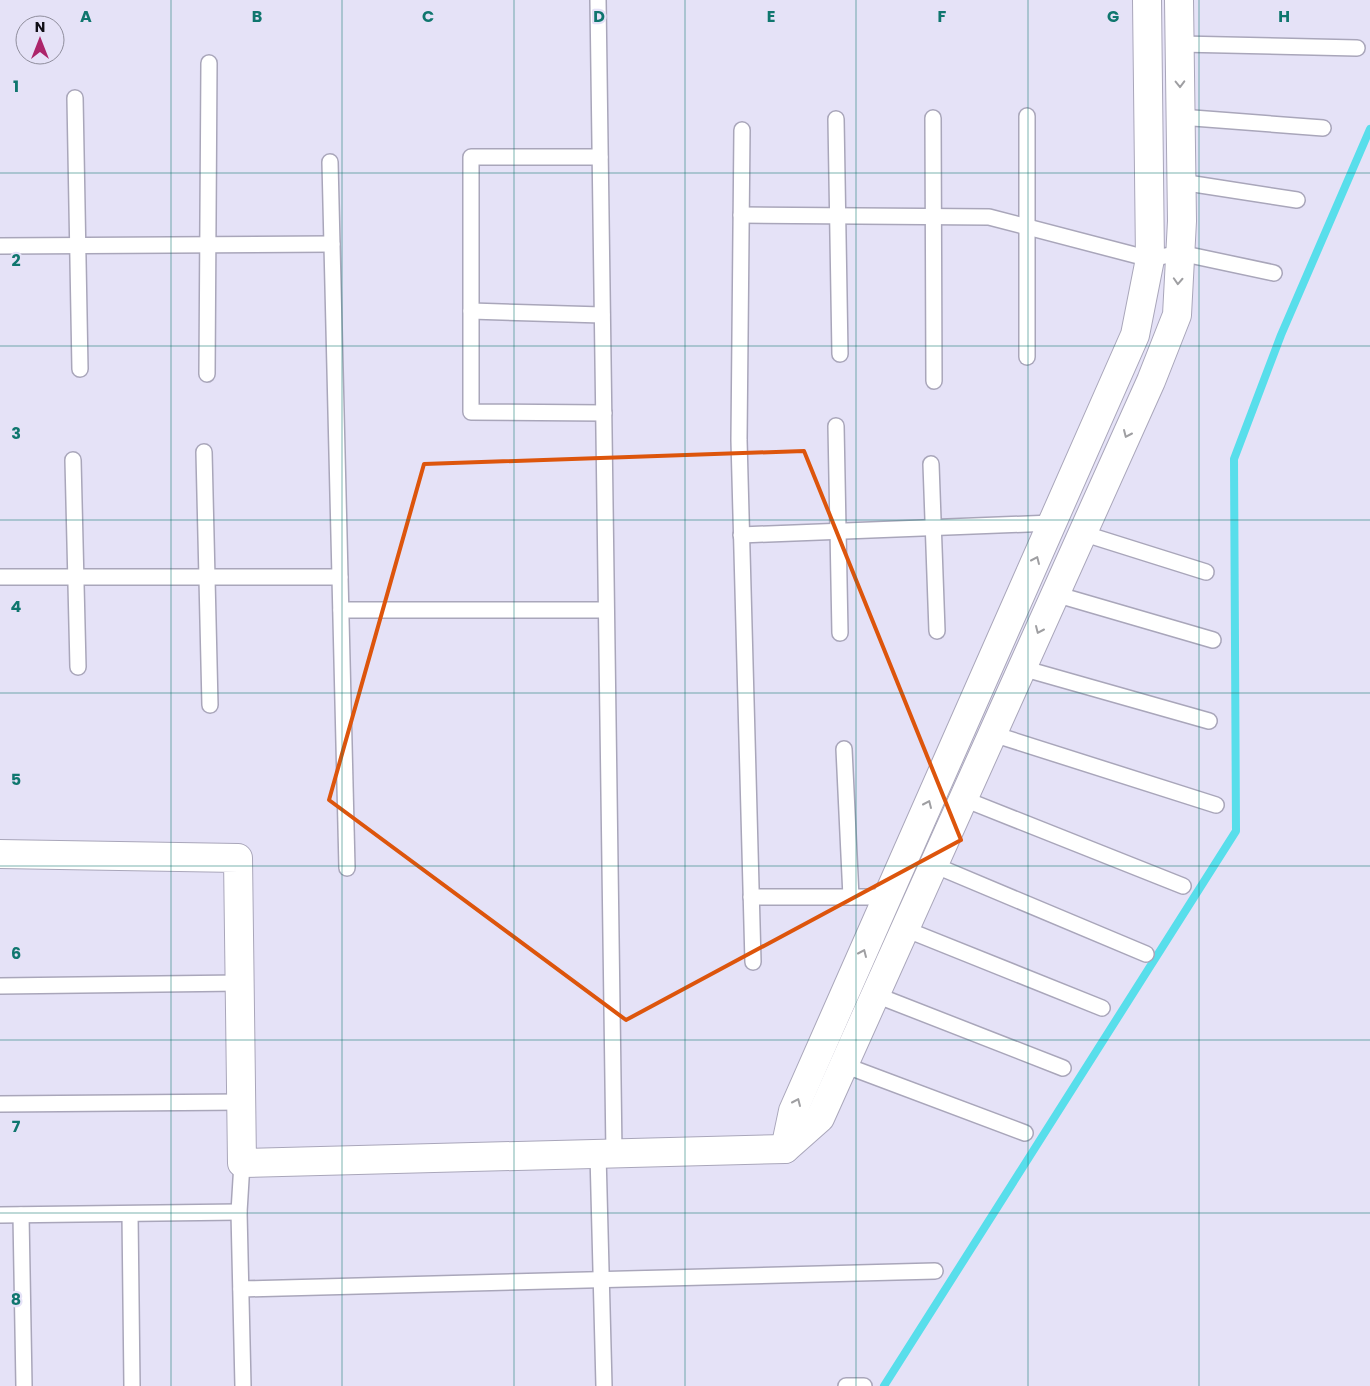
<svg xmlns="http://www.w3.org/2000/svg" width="1370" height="1386" font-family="Poppins,sans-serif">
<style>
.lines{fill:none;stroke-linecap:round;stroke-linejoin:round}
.stream{stroke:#58deeb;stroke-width:8}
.service-casing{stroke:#a9a6ba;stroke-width:18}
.tertiary-casing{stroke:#a9a6ba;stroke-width:30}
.service{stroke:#fff;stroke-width:15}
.tertiary{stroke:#fff;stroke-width:28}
.oneway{stroke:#9f9fa2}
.marked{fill:none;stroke:#dd550c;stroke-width:4;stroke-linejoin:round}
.grid{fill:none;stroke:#0f766e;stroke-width:1;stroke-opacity:0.55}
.grid-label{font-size:16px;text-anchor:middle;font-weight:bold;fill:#0f766e;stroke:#e5e2f7;stroke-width:4.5;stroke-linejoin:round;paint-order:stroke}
</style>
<rect width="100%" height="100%" fill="#e5e2f7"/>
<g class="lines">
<path class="stream" d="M 884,1386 L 1236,831 L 1234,459 L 1281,335 L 1370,129"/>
<g class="service-casing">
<g id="service">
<path d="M 598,0 L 614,1153"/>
<path d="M 1180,44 L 1357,48"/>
<path d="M 75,98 L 80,369"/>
<path d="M 1027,116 L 1027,357"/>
<path d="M 1180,117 L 1323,128"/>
<path d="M 933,118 L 934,381"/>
<path d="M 836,119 L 840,354"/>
<path d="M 742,130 L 739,440 L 753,962"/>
<path d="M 600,157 L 471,157 L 471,412 L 604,413"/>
<path d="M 330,162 L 347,868"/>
<path d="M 1181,182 L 1297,200"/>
<path d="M 741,215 L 989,217 L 1150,259 L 1180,253 L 1274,273"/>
<path d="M 0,246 L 332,244"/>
<path d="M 471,311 L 602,315"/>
<path d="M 207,374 L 209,63"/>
<path d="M 836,426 L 840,633"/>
<path d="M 204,452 L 210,705"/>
<path d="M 73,460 L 78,667"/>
<path d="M 931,464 L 937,631"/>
<path d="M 1082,533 L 1206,572"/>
<path d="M 741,535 L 1052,523"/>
<path d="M 0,577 L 340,577"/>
<path d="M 1055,594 L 1213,640"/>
<path d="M 341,610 L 606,610"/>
<path d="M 1022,668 L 1209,721"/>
<path d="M 993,734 L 1216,805"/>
<path d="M 844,749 L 851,897"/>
<path d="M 964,799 L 1183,886"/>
<path d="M 934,865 L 1146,954"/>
<path d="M 751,897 L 887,897"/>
<path d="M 905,929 L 1102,1008"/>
<path d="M 0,986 L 240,983"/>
<path d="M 876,995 L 1063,1068"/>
<path d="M 844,1065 L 1025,1133"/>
<path d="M 0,1104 L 242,1102"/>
<path d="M 598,1154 L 604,1386"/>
<path d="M 242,1163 L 239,1212 L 243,1386"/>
<path d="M 130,1214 L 132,1386"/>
<path d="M 0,1215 L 239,1212"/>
<path d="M 21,1215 L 24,1386"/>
<path d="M 241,1289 L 935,1271"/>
<path d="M 846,1386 L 864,1386"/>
</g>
</g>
<g class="tertiary-casing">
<g id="tertiary">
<path d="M 0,854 L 238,858 L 242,1163 L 785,1149 L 820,1118 L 1151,381 L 1177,315 L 1182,221 L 1179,0"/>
<path d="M 785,1149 L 793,1111 L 1135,335 L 1150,259 L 1147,0"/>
</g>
</g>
<use href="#service" class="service"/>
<use href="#tertiary" class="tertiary"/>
</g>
<defs><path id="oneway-chevron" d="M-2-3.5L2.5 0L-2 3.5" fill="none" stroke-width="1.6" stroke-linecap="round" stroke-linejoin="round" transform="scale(1.25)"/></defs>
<g class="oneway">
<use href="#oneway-chevron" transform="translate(1180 84) rotate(89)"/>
<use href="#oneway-chevron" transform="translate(1178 281) rotate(93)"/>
<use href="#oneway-chevron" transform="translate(1127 434) rotate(114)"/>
<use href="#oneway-chevron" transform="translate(1036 560) rotate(-66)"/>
<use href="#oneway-chevron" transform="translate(1039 630) rotate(114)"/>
<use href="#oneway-chevron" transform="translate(928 804) rotate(-66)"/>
<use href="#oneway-chevron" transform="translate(863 953) rotate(-66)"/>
<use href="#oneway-chevron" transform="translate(797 1102) rotate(-66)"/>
</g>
<path class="marked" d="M 804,451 L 961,840 L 626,1020 L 329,800 L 424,464 Z"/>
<path class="grid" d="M 171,0 L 171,1386M 342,0 L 342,1386M 514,0 L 514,1386M 685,0 L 685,1386M 856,0 L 856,1386M 1028,0 L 1028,1386M 1199,0 L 1199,1386M 0,173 L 1370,173M 0,346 L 1370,346M 0,520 L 1370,520M 0,693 L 1370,693M 0,866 L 1370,866M 0,1040 L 1370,1040M 0,1213 L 1370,1213"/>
<g class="grid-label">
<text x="86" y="22">A</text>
<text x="257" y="22">B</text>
<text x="428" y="22">C</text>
<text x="599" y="22">D</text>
<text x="771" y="22">E</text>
<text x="942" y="22">F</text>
<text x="1113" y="22">G</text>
<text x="1284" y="22">H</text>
<text x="16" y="92">1</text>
<text x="16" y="266">2</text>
<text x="16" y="439">3</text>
<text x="16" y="612">4</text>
<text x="16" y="785">5</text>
<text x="16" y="959">6</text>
<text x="16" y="1132">7</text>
<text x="16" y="1305">8</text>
</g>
<g transform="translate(40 40)"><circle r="24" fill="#e5e2f7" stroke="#908e9d"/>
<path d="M0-4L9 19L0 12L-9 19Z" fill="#ac256a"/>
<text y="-8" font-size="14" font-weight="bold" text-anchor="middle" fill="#100f16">N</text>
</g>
</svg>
